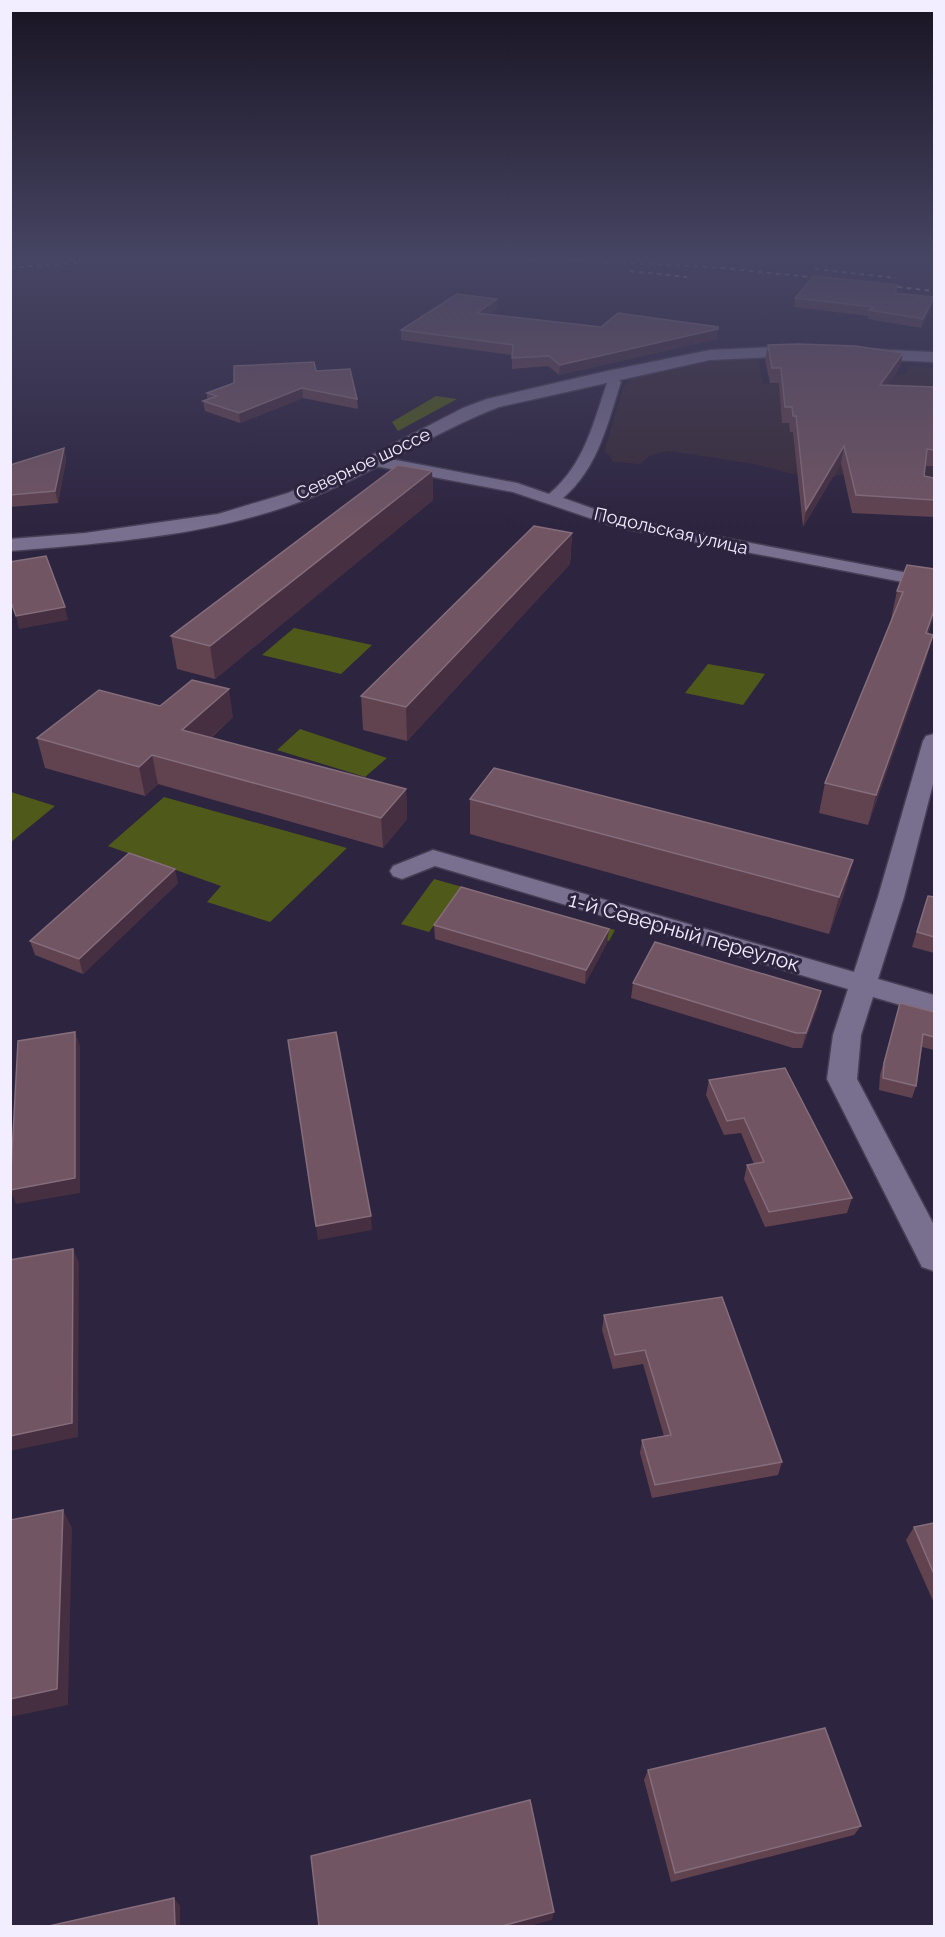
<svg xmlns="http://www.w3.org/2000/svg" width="945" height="1937" font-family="Raleway,sans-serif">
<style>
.commercial{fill:#392c3a}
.green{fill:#4f591a}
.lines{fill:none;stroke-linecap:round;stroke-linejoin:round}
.street-casing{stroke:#463e55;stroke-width:3}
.secondary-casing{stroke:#463e55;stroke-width:3}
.street{fill:#796f8f;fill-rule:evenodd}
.secondary{fill:#796f8f;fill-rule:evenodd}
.rail{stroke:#cac5d8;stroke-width:2;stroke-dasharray:4.5 4.5;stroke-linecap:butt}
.wall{fill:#614350}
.shaded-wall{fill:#462f41}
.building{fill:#715563;stroke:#856d7b;stroke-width:1.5}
.labels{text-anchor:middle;stroke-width:6;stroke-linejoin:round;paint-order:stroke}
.far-street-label{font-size:18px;fill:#f2edff;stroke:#2d243f}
.street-label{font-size:21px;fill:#f2edff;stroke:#2d243f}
</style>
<rect width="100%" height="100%" fill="#2d243f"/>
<path class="commercial" d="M 721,360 L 758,360 L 763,383 L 798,384 L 905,374 L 910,366 L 934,368 L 934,477 L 847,473 L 834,477 L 788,473 L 755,464 L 668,451 L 651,455 L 640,464 L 613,462 L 610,456 L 604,452 L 623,388 L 631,378 L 636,375 Z"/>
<g class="green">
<path d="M 436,396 L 457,399 L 398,431 L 392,422 Z"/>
<path d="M 294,628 L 372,645 L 341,674 L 262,655 Z"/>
<path d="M 708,664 L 765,674 L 743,705 L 685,693 Z"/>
<path d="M 300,729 L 387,758 L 365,777 L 277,750 Z"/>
<path d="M 11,792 L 55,806 L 11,842 L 10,792 Z"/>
<path d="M 164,797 L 347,848 L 270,922 L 207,902 L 221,886 L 108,846 Z"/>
<path d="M 434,879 L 615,930 L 609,941 L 455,897 L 429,932 L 401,924 Z"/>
</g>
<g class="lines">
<g class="street-casing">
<g id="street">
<path d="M 607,372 L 612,373 L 621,382 C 607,425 598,468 563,498 L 620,518 L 934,578 L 934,588 L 616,527 L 513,492 L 375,466 L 367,461 L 375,456 L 517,483 L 549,494 C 584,465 593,424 607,383 L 600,376 Z"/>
<path d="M 934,734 L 934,780 L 904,897 L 878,979 L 934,995 L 934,1015 L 873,997 L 861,1035 L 857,1079 L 934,1225 L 934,1271 L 922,1267 L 827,1079 L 833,1035 L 848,989 L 435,866 L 402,879 L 393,876 L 390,871 L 393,866 L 433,850 L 854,972 L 878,897 L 923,741 L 926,736 Z"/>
</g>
</g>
<g class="secondary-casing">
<path id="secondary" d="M 797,346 L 934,352 L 934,362 L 797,356 L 710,360 L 499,407 C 431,433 370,476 302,501 C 209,536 108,543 10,551 L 10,539 L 85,533 L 218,514 L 288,493 L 368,457 L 463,408 L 487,399 L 607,371 L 710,350 Z"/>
</g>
<use href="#street" class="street"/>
<use href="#secondary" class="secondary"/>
<g class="rail">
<path d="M 712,258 L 747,261"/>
<path d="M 10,268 C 120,258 231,258 342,258 C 474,258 605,260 737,269"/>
<path d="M 731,269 L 830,279"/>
<path d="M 815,269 L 896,278"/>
<path d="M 630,271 L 687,277"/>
<path d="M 880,285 L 934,291"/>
</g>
</g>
<g class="wall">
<path d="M 898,285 L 896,293 L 934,297 L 932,306 L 921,328 L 868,319 L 868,316 L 794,307 L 795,298 Z"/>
<path d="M 497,309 L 489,314 L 601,327 L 717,339 L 559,375 L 548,366 L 512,369 L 512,355 L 401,340 L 401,330 Z"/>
<path d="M 768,345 L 900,367 L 887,385 L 934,387 L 934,466 L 926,466 L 924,476 L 934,478 L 934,517 L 852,513 L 841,463 L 803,527 L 793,432 L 790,432 L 789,423 L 782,423 L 779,383 L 770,383 L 765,360 Z"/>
<path d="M 316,371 L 357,399 L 358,409 L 303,398 L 240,423 L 205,411 L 203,401 L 207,400 L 207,393 Z"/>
<path d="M 64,448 L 66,460 L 58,503 L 10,507 L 10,465 Z"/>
<path d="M 432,471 L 433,500 L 215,679 L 177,669 L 171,636 Z"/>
<path d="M 572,533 L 570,564 L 407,741 L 363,730 L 361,696 Z"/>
<path d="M 934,569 L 934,616 L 928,634 L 933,635 L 925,663 L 868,825 L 819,813 L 825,783 L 892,619 L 891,619 L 897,591 Z"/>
<path d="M 160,706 L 233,717 L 211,738 L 406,789 L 407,819 L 383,848 L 158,784 L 145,796 L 45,768 L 37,738 Z"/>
<path d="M 470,799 L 853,860 L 843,896 L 829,934 L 470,834 Z"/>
<path d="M 178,883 L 83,974 L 35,955 L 30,941 Z"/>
<path d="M 928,896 L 934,897 L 934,953 L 912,947 Z"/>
<path d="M 434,925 L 609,929 L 607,943 L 585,984 L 435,939 Z"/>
<path d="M 633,983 L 818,1006 L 802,1048 L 793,1048 L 631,998 Z"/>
<path d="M 900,1003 L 934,1012 L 934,1050 L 922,1047 L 916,1086 L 912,1098 L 879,1090 L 880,1075 Z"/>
<path d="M 709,1080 L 852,1198 L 847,1213 L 765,1227 L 744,1179 L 747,1165 L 754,1164 L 741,1133 L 724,1135 L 706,1095 Z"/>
<path d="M 604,1315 L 782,1462 L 778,1475 L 652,1498 L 640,1453 L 642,1440 L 664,1436 L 643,1364 L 613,1369 L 602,1330 Z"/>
<path d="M 934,1523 L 934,1603 L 906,1540 L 914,1527 Z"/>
<path d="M 648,1770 L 861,1826 L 854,1835 L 671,1882 L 644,1780 Z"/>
</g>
<g class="shaded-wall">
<path d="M 934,297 L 932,306 L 921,328 L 923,319 Z"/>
<path d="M 497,299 L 497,309 L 477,323 L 477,313 Z"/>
<path d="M 718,329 L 717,339 L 559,375 L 560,365 Z"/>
<path d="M 903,353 L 900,367 L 877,400 L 880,385 Z"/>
<path d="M 302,388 L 303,398 L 240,423 L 239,413 Z"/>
<path d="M 844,446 L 841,463 L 803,527 L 806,510 Z"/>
<path d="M 64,448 L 66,460 L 58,503 L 55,491 Z"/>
<path d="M 432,471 L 433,500 L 215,679 L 210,646 Z"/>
<path d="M 572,533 L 570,564 L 407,741 L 406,707 Z"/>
<path d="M 65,607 L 68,620 L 19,629 L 16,616 Z"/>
<path d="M 934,610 L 934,616 L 919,662 L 926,633 Z"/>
<path d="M 933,635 L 925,663 L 868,825 L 876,795 Z"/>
<path d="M 229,689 L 233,717 L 187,759 L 182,730 Z"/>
<path d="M 152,755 L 158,784 L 145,796 L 139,767 Z"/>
<path d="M 406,789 L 407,819 L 383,848 L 381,818 Z"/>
<path d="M 853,860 L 843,896 L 829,934 L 839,897 Z"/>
<path d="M 175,869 L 178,883 L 83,974 L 79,959 Z"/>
<path d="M 609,929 L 607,943 L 585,984 L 586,970 Z"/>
<path d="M 821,991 L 818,1006 L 802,1048 L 806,1033 Z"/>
<path d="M 75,1032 L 80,1046 L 80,1193 L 16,1204 L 10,1190 Z"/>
<path d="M 371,1216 L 372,1230 L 318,1240 L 316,1226 Z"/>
<path d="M 73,1249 L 79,1263 L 78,1437 L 10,1451 L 10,1436 Z"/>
<path d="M 63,1510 L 72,1528 L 68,1705 L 10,1717 L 10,1699 Z"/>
<path d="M 174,1898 L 180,1906 L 180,1926 L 175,1926 Z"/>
<path d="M 554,1912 L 552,1920 L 529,1926 L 502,1926 Z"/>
</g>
<g class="building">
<path d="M 814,276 L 898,285 L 894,293 L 934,297 L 923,319 L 869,310 L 874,307 L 795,298 Z"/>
<path d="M 457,294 L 497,299 L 477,313 L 601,327 L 618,313 L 718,327 L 718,329 L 560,365 L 549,356 L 512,358 L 513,345 L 401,330 Z"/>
<path d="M 799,344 L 855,346 L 903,353 L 880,385 L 934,387 L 934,450 L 927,449 L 924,476 L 934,478 L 934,500 L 856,495 L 844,446 L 806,510 L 796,416 L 793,416 L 792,407 L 785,407 L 781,368 L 772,368 L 768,345 Z"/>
<path d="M 314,362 L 316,371 L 350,369 L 357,399 L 302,388 L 239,413 L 203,401 L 217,396 L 207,393 L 234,383 L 234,366 Z"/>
<path d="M 64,448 L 55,491 L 10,495 L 10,465 Z"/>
<path d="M 398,465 L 432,471 L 210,646 L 171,636 Z"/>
<path d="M 534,526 L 572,533 L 406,707 L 361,696 Z"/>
<path d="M 46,556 L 65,607 L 16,616 L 10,599 L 10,562 Z"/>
<path d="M 907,565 L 934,569 L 934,610 L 926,633 L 933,635 L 876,795 L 825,783 L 903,592 L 897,591 Z"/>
<path d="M 192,680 L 229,689 L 182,730 L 406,789 L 381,818 L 152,755 L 139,767 L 37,738 L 99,690 L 160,706 Z"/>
<path d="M 494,768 L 853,860 L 839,897 L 470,799 Z"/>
<path d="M 129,853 L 175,869 L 79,959 L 30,941 Z"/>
<path d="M 461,887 L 609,929 L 586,970 L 434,925 Z"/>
<path d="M 928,896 L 934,897 L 934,937 L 917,932 Z"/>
<path d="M 655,942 L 821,991 L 806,1033 L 796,1033 L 633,983 Z"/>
<path d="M 900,1003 L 934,1012 L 934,1037 L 923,1034 L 916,1086 L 883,1078 L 884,1063 Z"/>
<path d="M 75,1032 L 75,1178 L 10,1190 L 18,1041 Z"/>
<path d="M 336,1032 L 371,1216 L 316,1226 L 288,1040 Z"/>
<path d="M 785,1068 L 852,1198 L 769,1212 L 747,1165 L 764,1162 L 744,1118 L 727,1121 L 709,1080 Z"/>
<path d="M 73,1249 L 72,1423 L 10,1436 L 10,1260 Z"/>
<path d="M 722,1297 L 782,1462 L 655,1485 L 642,1440 L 671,1435 L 645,1350 L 615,1355 L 604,1315 Z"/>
<path d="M 63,1510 L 57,1689 L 10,1699 L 10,1520 Z"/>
<path d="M 934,1523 L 934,1574 L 914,1527 Z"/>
<path d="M 825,1728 L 861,1826 L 675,1873 L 648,1770 Z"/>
<path d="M 530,1800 L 554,1912 L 502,1926 L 319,1926 L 311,1856 Z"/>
<path d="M 174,1898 L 175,1926 L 49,1926 Z"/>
</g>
<linearGradient id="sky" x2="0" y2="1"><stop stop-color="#191423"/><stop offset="0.49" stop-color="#464563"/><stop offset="1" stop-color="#464563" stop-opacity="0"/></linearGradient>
<rect width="945" height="529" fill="url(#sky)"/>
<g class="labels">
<g class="far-street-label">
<text transform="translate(363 464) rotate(-25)" y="6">Северное шоссе</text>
<text transform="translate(671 531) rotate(13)" y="6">Подольская улица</text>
</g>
<g class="street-label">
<text transform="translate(684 932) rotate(16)" y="7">1-й Северный переулок</text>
</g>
</g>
<rect width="945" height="1937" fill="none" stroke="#f2edff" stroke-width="24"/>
</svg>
